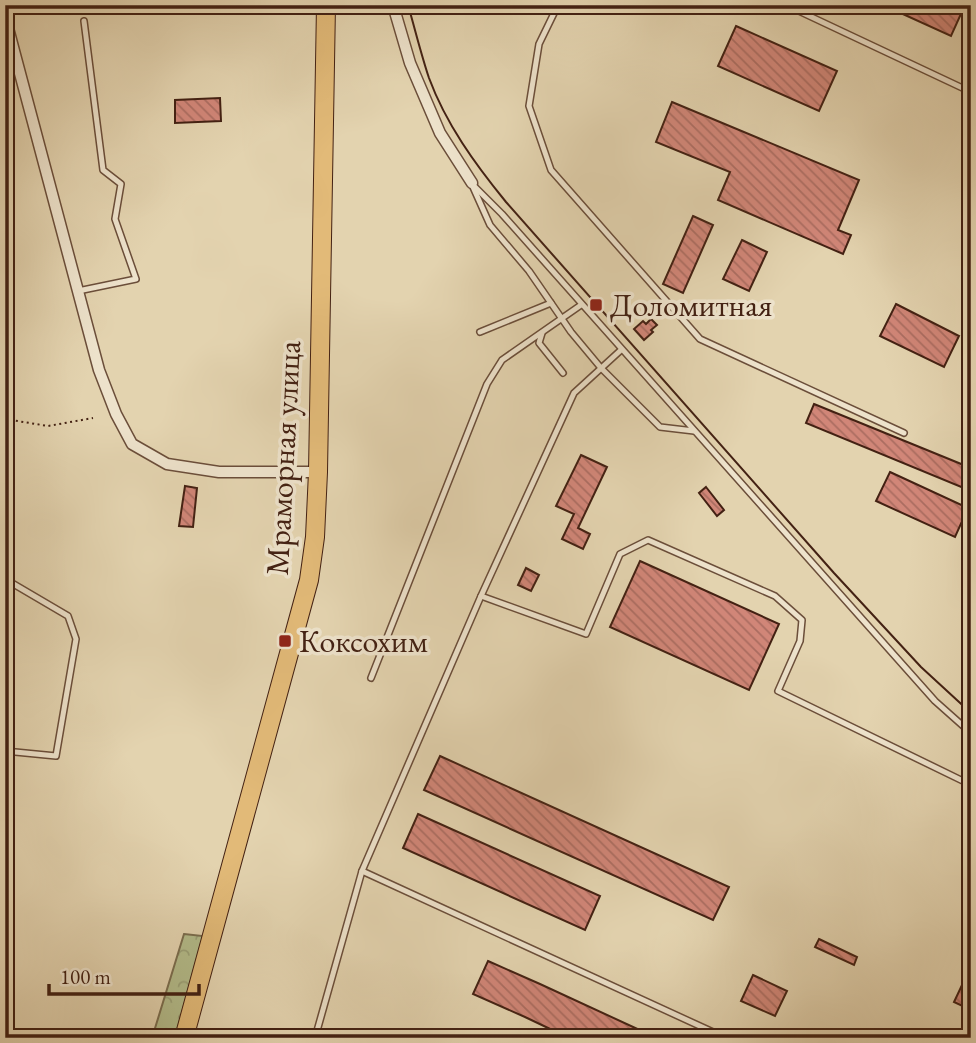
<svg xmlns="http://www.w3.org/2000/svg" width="976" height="1043" font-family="'EB Garamond',serif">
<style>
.forest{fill:url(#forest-crowns);stroke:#7b6e4f;stroke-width:2}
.building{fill:url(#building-back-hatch);stroke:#432113;stroke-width:2}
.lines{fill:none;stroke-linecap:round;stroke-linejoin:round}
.service-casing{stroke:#6b4e3a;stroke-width:8}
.minor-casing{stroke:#6b4e3a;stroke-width:13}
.primary-casing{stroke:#432113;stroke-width:20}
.path{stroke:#432113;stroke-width:2;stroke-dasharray:2 3.5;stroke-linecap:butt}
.service{stroke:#ede2cb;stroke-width:5}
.minor{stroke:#ede2cb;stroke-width:10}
.primary{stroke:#e2ba78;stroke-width:18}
.tram{stroke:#432113;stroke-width:2}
.poi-dot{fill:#8f2418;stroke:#ede2cb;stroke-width:2.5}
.labels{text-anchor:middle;stroke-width:7;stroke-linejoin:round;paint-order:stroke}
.poi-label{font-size:32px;fill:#432113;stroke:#ede2cb;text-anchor:start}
.street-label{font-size:32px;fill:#432113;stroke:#ede2cb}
</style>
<defs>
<pattern id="forest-crowns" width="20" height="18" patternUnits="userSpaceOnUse" patternTransform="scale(1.75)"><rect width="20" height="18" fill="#b3bc8b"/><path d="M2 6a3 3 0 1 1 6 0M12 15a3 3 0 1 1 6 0" fill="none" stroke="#9ba177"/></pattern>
<pattern id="building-back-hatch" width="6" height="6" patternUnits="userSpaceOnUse" patternTransform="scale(1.75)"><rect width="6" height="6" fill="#d18678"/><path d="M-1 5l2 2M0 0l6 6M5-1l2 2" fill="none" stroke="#ab6d61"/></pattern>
</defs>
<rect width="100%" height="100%" fill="#e3d3af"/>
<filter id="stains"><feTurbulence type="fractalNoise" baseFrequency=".00286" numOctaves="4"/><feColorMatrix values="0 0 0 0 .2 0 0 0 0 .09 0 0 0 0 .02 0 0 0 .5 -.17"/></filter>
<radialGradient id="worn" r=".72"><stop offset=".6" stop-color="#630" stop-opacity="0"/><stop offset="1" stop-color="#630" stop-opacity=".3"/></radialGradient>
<path class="forest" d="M 184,934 L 203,936 L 175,1038 L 152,1038 Z"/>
<g class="building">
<path d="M 883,5 L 965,5 L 951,36 Z"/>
<path d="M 736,26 L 837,71 L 819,111 L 718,66 Z"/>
<path d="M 220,98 L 221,121 L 175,123 L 175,100 Z"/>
<path d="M 672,102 L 859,180 L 838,230 L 851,235 L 843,254 L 718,200 L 730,172 L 656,142 Z"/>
<path d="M 693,216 L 713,225 L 683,293 L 663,284 Z"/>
<path d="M 742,240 L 767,252 L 749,291 L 723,279 Z"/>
<path d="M 896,304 L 959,336 L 944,367 L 880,336 Z"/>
<path d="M 651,319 L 657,325 L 651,330 L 653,332 L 644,340 L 634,329 L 643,321 L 646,324 Z"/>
<path d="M 814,404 L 971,468 L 971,491 L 806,423 Z"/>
<path d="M 581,455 L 607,467 L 578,528 L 590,534 L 583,549 L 562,539 L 574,514 L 556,506 Z"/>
<path d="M 890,472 L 968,508 L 955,537 L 876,501 Z"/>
<path d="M 185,486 L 197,488 L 193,527 L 179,526 Z"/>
<path d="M 706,487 L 724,510 L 717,516 L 699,493 Z"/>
<path d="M 640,561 L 779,624 L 749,690 L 610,627 Z"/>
<path d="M 526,568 L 539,575 L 531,591 L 518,585 Z"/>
<path d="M 440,756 L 729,887 L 713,920 L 424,790 Z"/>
<path d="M 418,814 L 600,896 L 585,930 L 403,848 Z"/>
<path d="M 819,939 L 857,957 L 854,965 L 815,947 Z"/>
<path d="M 488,961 L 540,984 L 657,1038 L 569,1038 L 525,1017 L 473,994 Z"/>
<path d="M 971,966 L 971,1010 L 954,1002 Z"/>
<path d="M 753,975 L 787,991 L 775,1016 L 741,1001 Z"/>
</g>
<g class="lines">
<g class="service-casing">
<g id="service">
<path d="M 558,5 L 539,44 L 529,106 L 551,170 L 700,339 L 904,433"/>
<path d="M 786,5 L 971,92"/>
<path d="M 472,184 L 502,214 L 935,701 L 971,733"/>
<path d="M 473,187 L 490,225 L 529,271 L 571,332 L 601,368 L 660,427 L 694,431"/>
<path d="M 78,291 L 136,279 L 115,219 L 121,184 L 103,170 L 84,21"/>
<path d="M 480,332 L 551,303"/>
<path d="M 542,333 L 539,343 L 563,373"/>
<path d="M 5,579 L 68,616 L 76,639 L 56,756 L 5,751"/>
<path d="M 481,596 L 586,634 L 620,554 L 648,540 L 775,596 L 802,620 L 800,641 L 778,691 L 963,781"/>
<path d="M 371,678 L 487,384 L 502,360 L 581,305"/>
<path d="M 362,871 L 726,1038"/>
<path d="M 315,1038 L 362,871 L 481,596 L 574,393 L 621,350"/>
</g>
</g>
<g class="minor-casing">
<g id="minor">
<path d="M 393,5 L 410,63 L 440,133 L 472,183"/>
<path d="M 5,17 L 99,370 L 116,414 L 132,444 L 167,464 L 219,472 L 318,472"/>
</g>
</g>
<g class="primary-casing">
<path id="primary" d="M 184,1038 L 309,580 L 315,537 L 318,472 L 326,5"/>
</g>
<path class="path" d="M 5,419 L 48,426 L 93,418"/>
<use href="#service" class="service"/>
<use href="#minor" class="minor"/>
<use href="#primary" class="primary"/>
<path class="tram" d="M 408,5 C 415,29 421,54 429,78 C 446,124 475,164 506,202 L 834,573 L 921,667 L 971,713"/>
</g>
<g class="poi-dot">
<rect x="589" y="298" width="14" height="14" rx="3.5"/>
<rect x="278" y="634" width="14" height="14" rx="3.5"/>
</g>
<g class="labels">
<g class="poi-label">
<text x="610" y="316">Доломитная</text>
<text x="299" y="652">Коксохим</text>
</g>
<g class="street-label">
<text transform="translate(283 458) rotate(-87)" y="11">Мраморная улица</text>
</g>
</g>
<rect width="976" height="1043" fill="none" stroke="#e3d3af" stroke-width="28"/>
<rect x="7" y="7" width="962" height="1029" fill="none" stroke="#432113" stroke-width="3.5"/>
<rect x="14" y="14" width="948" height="1015" fill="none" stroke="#432113" stroke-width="2"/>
<path d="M49 984v10h150v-10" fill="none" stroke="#432113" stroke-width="3.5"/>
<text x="60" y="984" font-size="21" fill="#432113" stroke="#ede2cb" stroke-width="5" paint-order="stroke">100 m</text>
<rect width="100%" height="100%" filter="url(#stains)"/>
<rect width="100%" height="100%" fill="url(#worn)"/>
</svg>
